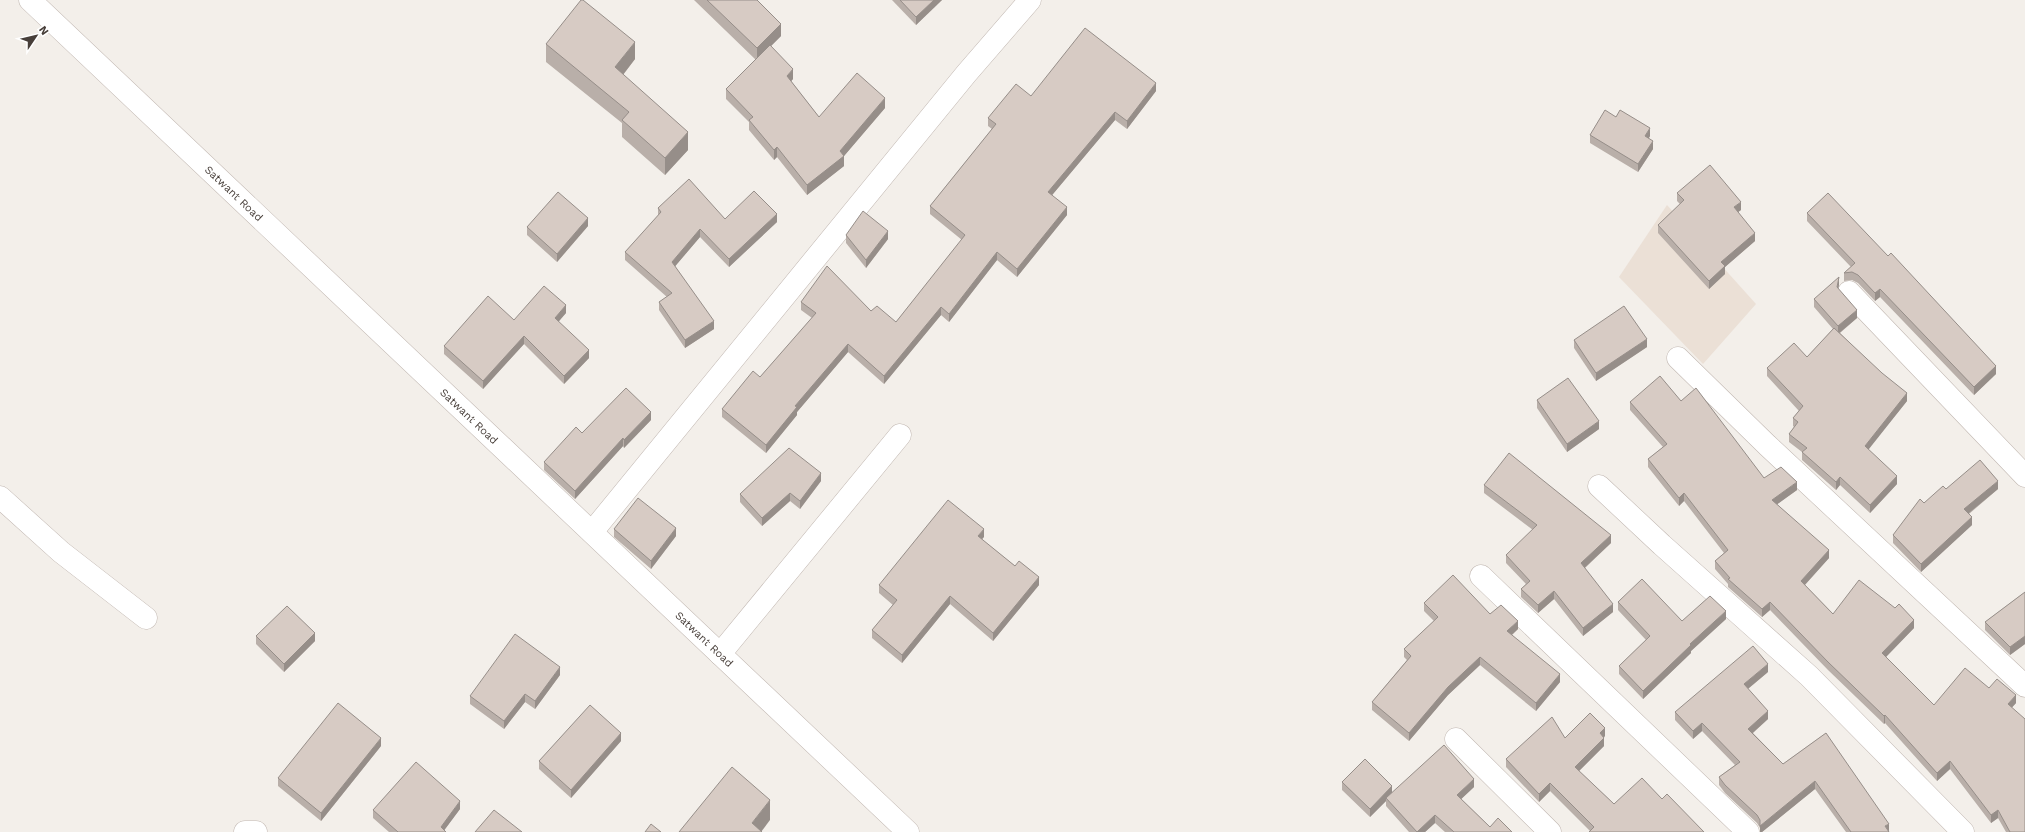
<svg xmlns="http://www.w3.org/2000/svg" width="2025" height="832" font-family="'Work Sans',sans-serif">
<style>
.education{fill:#ebe0d6}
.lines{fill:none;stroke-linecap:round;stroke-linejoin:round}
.minor-casing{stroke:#c1b7b1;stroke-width:23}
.minor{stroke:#fff;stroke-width:22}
.wall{fill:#b9afa9}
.shaded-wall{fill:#968e89}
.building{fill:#d7cbc4;stroke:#968e89}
.labels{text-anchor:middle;stroke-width:3.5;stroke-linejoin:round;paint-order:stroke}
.street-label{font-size:11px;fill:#473e39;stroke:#fff}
</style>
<rect width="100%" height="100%" fill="#f3efea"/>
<path class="education" d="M 1667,205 L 1756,304 L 1703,364 L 1619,277 Z"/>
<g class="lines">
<g class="minor-casing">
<g id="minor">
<path id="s1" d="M 30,0 L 908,832"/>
<path d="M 1849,292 L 2025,476"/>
<path d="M 1678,358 L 1767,445 L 2025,686"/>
<path d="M 1599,486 L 1662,545 L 1809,676 L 1963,832"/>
<path d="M 0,497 L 61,552 L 146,618"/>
<path d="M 592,532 L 966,74 L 1030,0"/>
<path d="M 1481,576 L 1748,832"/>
<path d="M 720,654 L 900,435"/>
<path d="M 1456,739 L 1550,832"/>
<path d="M 245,832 L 256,832"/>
</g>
</g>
<use href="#minor" class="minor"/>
</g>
<g class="wall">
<path d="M 694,0 L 757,0 L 781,36 L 771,46 L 793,79 L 791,81 L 819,117 L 885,108 L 844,156 L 844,166 L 807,195 L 777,157 L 774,160 L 749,130 L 749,122 L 726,99 L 726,89 L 756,60 Z"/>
<path d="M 892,0 L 942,0 L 916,25 Z"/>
<path d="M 546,44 L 635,59 L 623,75 L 688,150 L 665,175 L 622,137 L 622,123 L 546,62 Z"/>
<path d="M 1156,91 L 1127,129 L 1115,120 L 1052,195 L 1067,215 L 1017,277 L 997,260 L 949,322 L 941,315 L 884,384 L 848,352 L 797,412 L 797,415 L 766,453 L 722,417 L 722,409 L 760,377 L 812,318 L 801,310 L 801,302 L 871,311 L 896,322 L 962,240 L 930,214 L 930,206 L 992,129 L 988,126 L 988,118 L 1031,96 Z"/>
<path d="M 1616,117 L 1650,136 L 1649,138 L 1653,149 L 1638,172 L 1590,143 L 1590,135 Z"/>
<path d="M 1677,193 L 1741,210 L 1738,212 L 1755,241 L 1725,267 L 1725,274 L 1709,289 L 1658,233 L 1658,225 L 1680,204 L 1677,201 Z"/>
<path d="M 658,208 L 725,219 L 777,222 L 729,267 L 700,237 L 675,266 L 714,329 L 685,348 L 659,310 L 659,302 L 667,297 L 625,260 L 625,252 L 658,216 Z"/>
<path d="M 1807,213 L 1996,374 L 1974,395 L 1880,297 L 1875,301 L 1858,283 L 1852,280 L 1844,281 L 1844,273 L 1851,267 L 1807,221 Z"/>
<path d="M 588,226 L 557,262 L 527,235 L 527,227 Z"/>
<path d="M 846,235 L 888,239 L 866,268 L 846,243 Z"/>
<path d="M 1839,285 L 1838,289 L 1857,318 L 1840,333 L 1907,401 L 1868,449 L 1897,484 L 1870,513 L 1840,485 L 1836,490 L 1802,460 L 1802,452 L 1789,442 L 1789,434 L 1794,427 L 1793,426 L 1793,418 L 1799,411 L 1767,376 L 1767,368 L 1807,357 L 1833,329 L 1814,307 L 1814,299 Z"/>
<path d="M 566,313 L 558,321 L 589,358 L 564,384 L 524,344 L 483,389 L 444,354 L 444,346 L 514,320 Z"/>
<path d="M 1574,340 L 1647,347 L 1596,381 L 1574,348 Z"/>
<path d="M 1537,400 L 1599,429 L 1567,452 L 1537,408 Z"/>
<path d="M 1681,401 L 1764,478 L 1797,490 L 1777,504 L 1829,558 L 1805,585 L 1833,614 L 1914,628 L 1886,657 L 1934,705 L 1989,688 L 2016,703 L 2012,707 L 2025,832 L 2006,832 L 1998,818 L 1991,823 L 1950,769 L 1937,781 L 1885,723 L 1884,724 L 1828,670 L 1770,610 L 1762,617 L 1728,587 L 1728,584 L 1715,569 L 1715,561 L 1724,553 L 1684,501 L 1679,506 L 1648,467 L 1648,459 L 1663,447 L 1630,410 L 1630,402 Z"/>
<path d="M 651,420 L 624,448 L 623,446 L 575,499 L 544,470 L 544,462 Z"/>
<path d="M 821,481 L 800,509 L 790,501 L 762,526 L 740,502 L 740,494 Z"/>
<path d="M 1484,485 L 1611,543 L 1585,568 L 1613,612 L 1583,636 L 1554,599 L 1538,613 L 1521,597 L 1521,589 L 1526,584 L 1506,563 L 1506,555 L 1533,530 L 1484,493 Z"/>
<path d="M 1946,489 L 1998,489 L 1969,514 L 1972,525 L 1921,572 L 1893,543 L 1893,535 L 1924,503 Z"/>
<path d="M 614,529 L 676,536 L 651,569 L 614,537 Z"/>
<path d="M 984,537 L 981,539 L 1039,585 L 993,641 L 950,604 L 902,663 L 872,638 L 872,630 L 893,605 L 879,593 L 879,585 Z"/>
<path d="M 2025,592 L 2025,644 L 2010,655 L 1985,630 L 1985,622 Z"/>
<path d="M 1618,602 L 1682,621 L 1726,619 L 1691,651 L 1691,653 L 1643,699 L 1619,674 L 1619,666 L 1646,640 L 1618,610 Z"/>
<path d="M 1424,603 L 1490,614 L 1518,629 L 1512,635 L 1560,682 L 1536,711 L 1480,665 L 1448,695 L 1409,741 L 1372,710 L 1372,702 L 1407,660 L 1404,657 L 1404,649 L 1434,621 L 1424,611 Z"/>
<path d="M 256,636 L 315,641 L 284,672 L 256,644 Z"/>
<path d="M 1768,672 L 1748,689 L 1768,719 L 1753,733 L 1783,764 L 1826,733 L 1889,832 L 1846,832 L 1815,789 L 1762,832 L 1760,832 L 1760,828 L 1757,823 L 1725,793 L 1719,785 L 1719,777 L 1735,765 L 1702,731 L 1693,739 L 1675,720 L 1675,712 Z"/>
<path d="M 560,675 L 535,709 L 525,702 L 504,729 L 470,704 L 470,696 Z"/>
<path d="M 1605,736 L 1604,737 L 1604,746 L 1579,771 L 1614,804 L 1662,799 L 1704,832 L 1590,831 L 1550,791 L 1539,802 L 1506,767 L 1506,759 L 1565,738 Z"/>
<path d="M 621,741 L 571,798 L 539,769 L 539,761 Z"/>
<path d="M 381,746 L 321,821 L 278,786 L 278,778 Z"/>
<path d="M 1342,782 L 1392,792 L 1474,787 L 1461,799 L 1490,827 L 1512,832 L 1445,832 L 1435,823 L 1425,832 L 1409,832 L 1386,806 L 1386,801 L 1370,817 L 1342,790 Z"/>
<path d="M 460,809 L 444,830 L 446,832 L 389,832 L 373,818 L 373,810 Z"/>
</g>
<g class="shaded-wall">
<path d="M 934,0 L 942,0 L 916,25 L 916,17 Z"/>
<path d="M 781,24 L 781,36 L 757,60 L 757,48 Z"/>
<path d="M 635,42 L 635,59 L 615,85 L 615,67 Z"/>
<path d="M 793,69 L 793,79 L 787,86 L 787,76 Z"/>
<path d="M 1156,83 L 1156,91 L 1127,129 L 1127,121 Z"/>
<path d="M 885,98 L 885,108 L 844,156 L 844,166 L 807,195 L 807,185 L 840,151 Z"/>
<path d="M 1115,112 L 1115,120 L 1048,200 L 1048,192 Z"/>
<path d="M 1650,128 L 1650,136 L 1645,144 L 1645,136 Z"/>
<path d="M 688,132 L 688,150 L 665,175 L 665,158 Z"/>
<path d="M 1653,141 L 1653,149 L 1638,172 L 1638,164 Z"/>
<path d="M 777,147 L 777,157 L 774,160 L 774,150 Z"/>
<path d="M 1741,202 L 1741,210 L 1734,215 L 1734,207 Z"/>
<path d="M 1067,207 L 1067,215 L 1017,277 L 1017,269 Z"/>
<path d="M 777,214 L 777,222 L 729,267 L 729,259 Z"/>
<path d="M 588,218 L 588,226 L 557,262 L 557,254 Z"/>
<path d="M 700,229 L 700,237 L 672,270 L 672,262 Z"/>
<path d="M 888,231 L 888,239 L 866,268 L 866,260 Z"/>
<path d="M 1755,233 L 1755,241 L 1725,267 L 1725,274 L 1709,289 L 1709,281 L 1721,262 Z"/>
<path d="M 997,252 L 997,260 L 949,322 L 949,314 Z"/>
<path d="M 1839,277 L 1839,285 L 1837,295 L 1837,287 Z"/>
<path d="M 1880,289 L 1880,297 L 1875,301 L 1875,293 Z"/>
<path d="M 566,305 L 566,313 L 555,326 L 555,318 Z"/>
<path d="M 941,307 L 941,315 L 884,384 L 884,376 Z"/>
<path d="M 1857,310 L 1857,318 L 1838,334 L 1838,326 Z"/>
<path d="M 714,321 L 714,329 L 685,348 L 685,340 Z"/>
<path d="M 524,336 L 524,344 L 483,389 L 483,381 Z"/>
<path d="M 1647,339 L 1647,347 L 1596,381 L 1596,373 Z"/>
<path d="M 848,344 L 848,352 L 797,412 L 797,415 L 766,453 L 766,445 L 795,406 Z"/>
<path d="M 589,350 L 589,358 L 564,384 L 564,376 Z"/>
<path d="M 1996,366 L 1996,374 L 1974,395 L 1974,387 Z"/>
<path d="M 1907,393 L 1907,401 L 1865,454 L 1865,446 Z"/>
<path d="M 651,412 L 651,420 L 624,448 L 624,440 Z"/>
<path d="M 1599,421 L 1599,429 L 1567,452 L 1567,444 Z"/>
<path d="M 623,438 L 623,446 L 575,499 L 575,491 Z"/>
<path d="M 821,473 L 821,481 L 800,509 L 800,501 Z"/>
<path d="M 1897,476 L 1897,484 L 1870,513 L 1870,505 Z"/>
<path d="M 1840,477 L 1840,485 L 1836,490 L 1836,482 Z"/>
<path d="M 1998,481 L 1998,489 L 1964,517 L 1964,509 Z"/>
<path d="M 1797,482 L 1797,490 L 1772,508 L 1772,500 Z"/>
<path d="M 790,493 L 790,501 L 762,526 L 762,518 Z"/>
<path d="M 1684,493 L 1684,501 L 1679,506 L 1679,498 Z"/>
<path d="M 1972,517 L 1972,525 L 1921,572 L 1921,564 Z"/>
<path d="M 676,528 L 676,536 L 651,569 L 651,561 Z"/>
<path d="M 984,529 L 984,537 L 978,544 L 978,536 Z"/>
<path d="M 1611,535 L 1611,543 L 1581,571 L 1581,563 Z"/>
<path d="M 1829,550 L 1829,558 L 1801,589 L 1801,581 Z"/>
<path d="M 1039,577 L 1039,585 L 993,641 L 993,633 Z"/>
<path d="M 1554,591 L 1554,599 L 1538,613 L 1538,605 Z"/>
<path d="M 950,596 L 950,604 L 902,663 L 902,655 Z"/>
<path d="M 1770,602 L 1770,610 L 1762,617 L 1762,609 Z"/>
<path d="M 1613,604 L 1613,612 L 1583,636 L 1583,628 Z"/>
<path d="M 1726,611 L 1726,619 L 1691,651 L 1691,653 L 1643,699 L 1643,691 L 1690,644 Z"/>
<path d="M 1914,620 L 1914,628 L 1882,661 L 1882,653 Z"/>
<path d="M 1518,621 L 1518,629 L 1507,639 L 1507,631 Z"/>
<path d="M 315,633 L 315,641 L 284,672 L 284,664 Z"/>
<path d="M 2025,636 L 2025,644 L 2010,655 L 2010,647 Z"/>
<path d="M 1480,657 L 1480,665 L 1448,695 L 1409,741 L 1409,733 L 1448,687 Z"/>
<path d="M 1768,664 L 1768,672 L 1744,692 L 1744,684 Z"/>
<path d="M 560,667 L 560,675 L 535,709 L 535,701 Z"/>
<path d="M 1560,674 L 1560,682 L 1536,711 L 1536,703 Z"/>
<path d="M 525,694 L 525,702 L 504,729 L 504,721 Z"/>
<path d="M 2016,695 L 2016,703 L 2008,712 L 2008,704 Z"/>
<path d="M 1768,711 L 1768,719 L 1748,737 L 1748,729 Z"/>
<path d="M 1885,715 L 1885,723 L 1884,724 L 1884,716 Z"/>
<path d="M 1702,723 L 1702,731 L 1693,739 L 1693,731 Z"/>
<path d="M 1605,728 L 1605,736 L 1600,741 L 1600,733 Z"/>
<path d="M 621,733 L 621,741 L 571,798 L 571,790 Z"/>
<path d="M 381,738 L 381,746 L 321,821 L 321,813 Z"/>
<path d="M 1604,738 L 1604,746 L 1575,775 L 1575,767 Z"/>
<path d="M 1950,761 L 1950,769 L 1937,781 L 1937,773 Z"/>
<path d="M 1474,779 L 1474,787 L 1457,803 L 1457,795 Z"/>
<path d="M 1815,781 L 1815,789 L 1762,832 L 1760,832 L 1760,826 Z"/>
<path d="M 1550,783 L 1550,791 L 1539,802 L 1539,794 Z"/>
<path d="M 1392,786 L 1392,794 L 1386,798 L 1386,801 L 1370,817 L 1370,809 Z"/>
<path d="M 770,800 L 770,820 L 761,832 L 752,823 Z"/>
<path d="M 460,801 L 460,809 L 443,832 L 441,827 Z"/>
<path d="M 1998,810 L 1998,818 L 1991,823 L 1991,815 Z"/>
<path d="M 1435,815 L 1435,823 L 1425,832 L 1417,832 Z"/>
<path d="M 1889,824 L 1889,832 L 1885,826 Z"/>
</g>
<g class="building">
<path d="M 581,0 L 583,0 L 635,42 L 615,67 L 688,132 L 665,158 L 622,120 L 629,112 L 546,44 Z"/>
<path d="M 707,0 L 757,0 L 781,24 L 757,48 Z"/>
<path d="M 900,0 L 934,0 L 916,17 Z"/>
<path d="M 1085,28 L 1156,83 L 1127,121 L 1115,112 L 1048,192 L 1067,207 L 1017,269 L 997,252 L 949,314 L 941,307 L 884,376 L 848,344 L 795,406 L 797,407 L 766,445 L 722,409 L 753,371 L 760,377 L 816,313 L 801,302 L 827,266 L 871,311 L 877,306 L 896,322 L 965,235 L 930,206 L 996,124 L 988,118 L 1016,84 L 1031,96 Z"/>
<path d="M 770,45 L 793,69 L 787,76 L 819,117 L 857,73 L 885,98 L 840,151 L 844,156 L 807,185 L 777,147 L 774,150 L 749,120 L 753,117 L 726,89 Z"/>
<path d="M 1605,110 L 1616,117 L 1620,110 L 1650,128 L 1645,136 L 1653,141 L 1638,164 L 1590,135 Z"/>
<path d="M 1710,165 L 1741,202 L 1734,207 L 1755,233 L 1721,262 L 1725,266 L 1709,281 L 1658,225 L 1684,200 L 1677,193 Z"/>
<path d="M 689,179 L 725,219 L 754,191 L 777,214 L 729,259 L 700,229 L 672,262 L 714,321 L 685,340 L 659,302 L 672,293 L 625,252 L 661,212 L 658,208 Z"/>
<path d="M 558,192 L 588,218 L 557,254 L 527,227 Z"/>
<path d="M 1828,193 L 1888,256 L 1891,253 L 1996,366 L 1974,387 L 1880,289 L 1875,293 L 1858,275 L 1852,272 L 1844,273 L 1855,263 L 1807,213 Z"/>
<path d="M 863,211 L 888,231 L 866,260 L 846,235 Z"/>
<path d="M 1839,277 L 1837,287 L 1857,310 L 1838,326 L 1814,299 Z"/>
<path d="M 544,286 L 566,305 L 555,318 L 589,350 L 564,376 L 524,336 L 483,381 L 444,346 L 488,296 L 514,320 Z"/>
<path d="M 1624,306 L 1647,339 L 1596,373 L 1574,340 Z"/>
<path d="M 1834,328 L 1882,373 L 1907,393 L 1865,446 L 1897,476 L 1870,505 L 1840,477 L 1836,482 L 1802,452 L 1807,448 L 1789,434 L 1798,422 L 1793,418 L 1803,406 L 1767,368 L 1794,343 L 1807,357 Z"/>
<path d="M 1660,376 L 1681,401 L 1696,388 L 1764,478 L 1781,467 L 1797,482 L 1772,500 L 1829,550 L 1801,581 L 1833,614 L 1859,580 L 1895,608 L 1899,604 L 1914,620 L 1882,653 L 1934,705 L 1965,668 L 1989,688 L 1997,679 L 2016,695 L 2008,704 L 2025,719 L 2025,832 L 2010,832 L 1998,810 L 1991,815 L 1950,761 L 1937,773 L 1885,715 L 1884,716 L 1828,662 L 1770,602 L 1762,609 L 1728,579 L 1730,578 L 1715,561 L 1728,550 L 1684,493 L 1679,498 L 1648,459 L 1667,444 L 1630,402 Z"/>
<path d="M 1568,378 L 1599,421 L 1567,444 L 1537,400 Z"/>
<path d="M 626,388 L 651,412 L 624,440 L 623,438 L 575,491 L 544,462 L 576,427 L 582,433 Z"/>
<path d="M 789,448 L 821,473 L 800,501 L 790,493 L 762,518 L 740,494 Z"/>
<path d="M 1509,453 L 1611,535 L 1581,563 L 1613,604 L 1583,628 L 1554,591 L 1538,605 L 1521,589 L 1530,581 L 1506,555 L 1537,525 L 1484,485 Z"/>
<path d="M 1980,460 L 1998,481 L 1964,509 L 1972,517 L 1921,564 L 1893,535 L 1920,499 L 1924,503 L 1943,486 L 1946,489 Z"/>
<path d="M 638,498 L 676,528 L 651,561 L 614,529 Z"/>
<path d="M 948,500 L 984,529 L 978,536 L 1015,566 L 1019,561 L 1039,577 L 993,633 L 950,596 L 902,655 L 872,630 L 897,600 L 879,585 Z"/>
<path d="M 1453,575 L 1490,614 L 1501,605 L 1518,621 L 1507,631 L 1560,674 L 1536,703 L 1480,657 L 1448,687 L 1409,733 L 1372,702 L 1411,656 L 1404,649 L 1438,617 L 1424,603 Z"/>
<path d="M 1642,579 L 1682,621 L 1710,596 L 1726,611 L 1690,644 L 1691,645 L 1643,691 L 1619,666 L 1650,636 L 1618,602 Z"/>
<path d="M 2025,592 L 2025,636 L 2010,647 L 1985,622 Z"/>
<path d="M 287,606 L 315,633 L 284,664 L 256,636 Z"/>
<path d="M 515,634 L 560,667 L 535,701 L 525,694 L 504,721 L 470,696 Z"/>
<path d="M 1753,646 L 1768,664 L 1744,684 L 1768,711 L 1748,729 L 1783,764 L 1826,733 L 1889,824 L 1885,826 L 1889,832 L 1851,832 L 1815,781 L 1760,826 L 1760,820 L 1757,815 L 1725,785 L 1719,777 L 1740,762 L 1702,723 L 1693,731 L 1675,712 Z"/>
<path d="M 338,703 L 381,738 L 321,813 L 278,778 Z"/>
<path d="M 590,705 L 621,733 L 571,790 L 539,761 Z"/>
<path d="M 1590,713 L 1605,728 L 1600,733 L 1604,738 L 1575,767 L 1614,804 L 1642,778 L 1662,799 L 1667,794 L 1704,832 L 1589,832 L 1594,827 L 1550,783 L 1539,794 L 1506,759 L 1552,717 L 1565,738 Z"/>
<path d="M 1444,745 L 1474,779 L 1457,795 L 1490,827 L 1498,818 L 1512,832 L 1454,832 L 1435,815 L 1417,832 L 1386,798 Z"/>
<path d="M 1365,759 L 1392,786 L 1370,809 L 1342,782 Z"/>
<path d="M 416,762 L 460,801 L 441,827 L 446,832 L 398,832 L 373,810 Z"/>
<path d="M 732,767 L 770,800 L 752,823 L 762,832 L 679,832 Z"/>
<path d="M 494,810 L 522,832 L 475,832 Z"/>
<path d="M 651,824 L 661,832 L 645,832 Z"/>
</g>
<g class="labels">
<g class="street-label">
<text dy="4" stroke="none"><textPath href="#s1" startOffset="281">Satwant Road</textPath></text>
<text dy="4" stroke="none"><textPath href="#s1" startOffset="605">Satwant Road</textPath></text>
<text dy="4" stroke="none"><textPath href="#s1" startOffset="929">Satwant Road</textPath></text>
</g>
</g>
<g transform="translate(36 36) rotate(55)" stroke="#ffffff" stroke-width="3" paint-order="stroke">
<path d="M0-3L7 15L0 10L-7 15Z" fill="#473e39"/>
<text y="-6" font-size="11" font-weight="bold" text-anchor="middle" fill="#473e39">N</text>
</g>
</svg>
